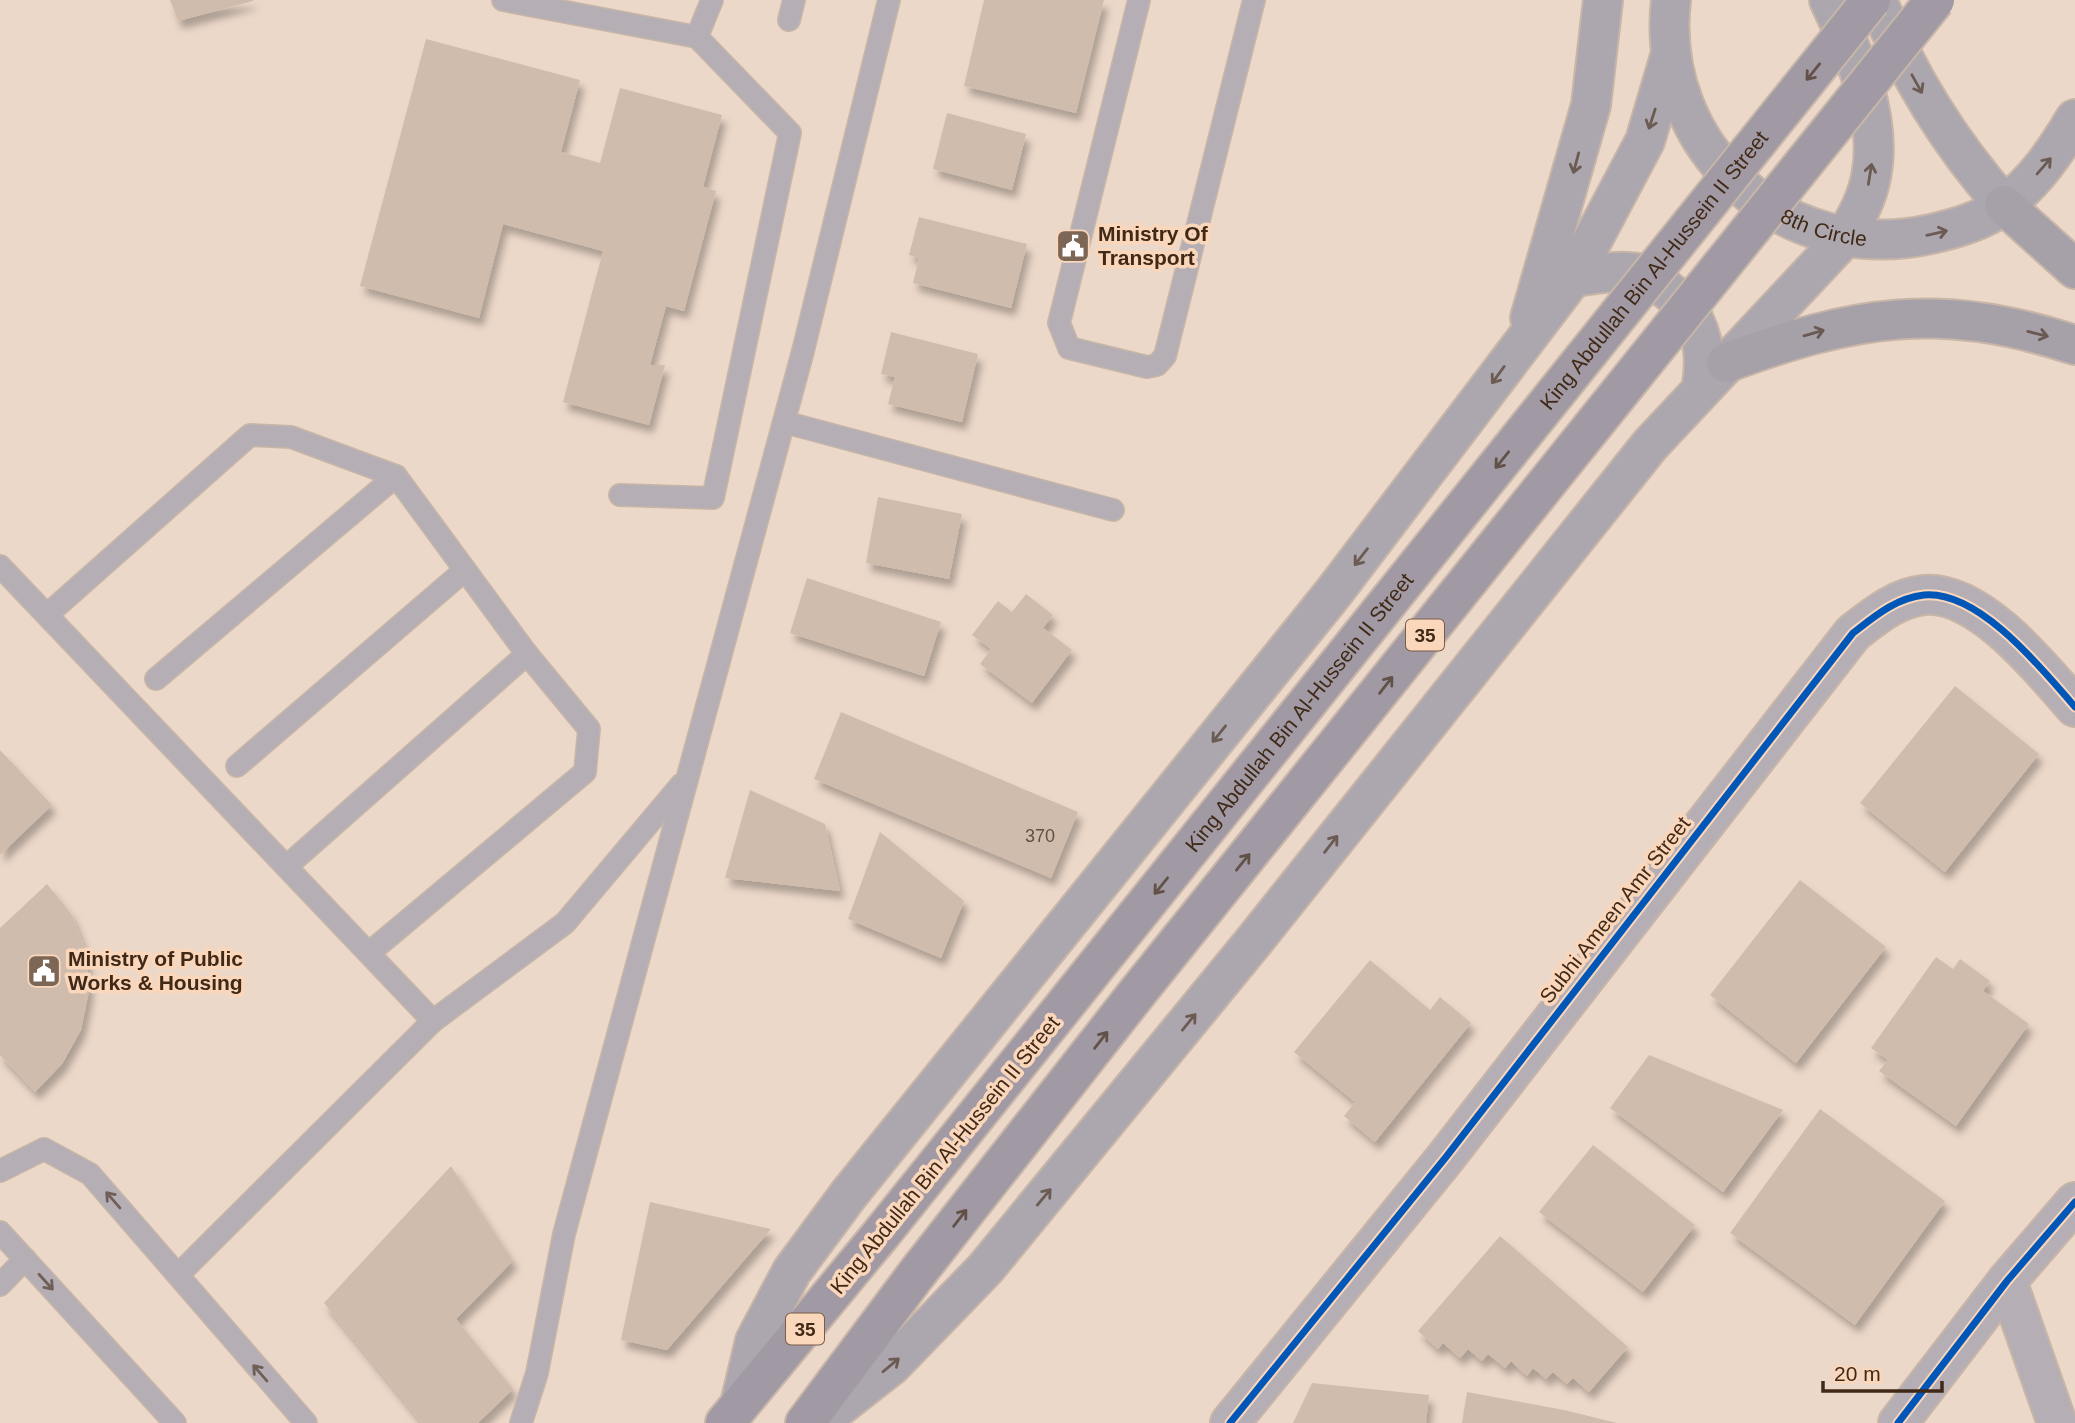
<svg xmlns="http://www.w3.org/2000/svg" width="2075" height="1423" font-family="Arial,sans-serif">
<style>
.building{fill:#d0bcad;filter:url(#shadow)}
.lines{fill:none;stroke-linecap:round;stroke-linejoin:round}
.lane-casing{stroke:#c7b6a8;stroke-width:24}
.street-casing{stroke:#c7b6a8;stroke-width:42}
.secondary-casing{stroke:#c7b6a8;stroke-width:42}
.primary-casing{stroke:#c7b6a8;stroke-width:42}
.highway-casing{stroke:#c7b6a8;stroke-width:42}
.lane{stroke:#b5afb5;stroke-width:21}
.street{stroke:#b5afb5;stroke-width:38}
.secondary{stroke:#aca7ae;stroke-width:38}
.primary{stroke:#a6a0a9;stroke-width:38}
.highway{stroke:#a19aa4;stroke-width:38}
.highway-bridge-casing{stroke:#c7b6a8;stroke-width:42;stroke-linecap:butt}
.highway-bridge{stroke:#a19aa4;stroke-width:38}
.cycleway-casing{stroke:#fad6bb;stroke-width:11}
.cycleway{stroke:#0057b8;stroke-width:7}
.oneway{stroke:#625148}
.oneway2{stroke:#6b5b53}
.oneway3{stroke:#695951}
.oneway4{stroke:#6f5f56}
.labels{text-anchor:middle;stroke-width:7;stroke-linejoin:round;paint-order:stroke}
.number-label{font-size:18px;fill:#644e3c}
.shield{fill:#fad6bb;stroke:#785d48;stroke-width:2}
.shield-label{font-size:19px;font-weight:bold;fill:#402917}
.street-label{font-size:21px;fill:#402917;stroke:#fad6bb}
.poi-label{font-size:21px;font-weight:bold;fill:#402917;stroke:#fad6bb;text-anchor:start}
</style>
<defs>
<filter id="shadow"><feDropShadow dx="4.5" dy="8" stdDeviation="3.5" flood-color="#0004"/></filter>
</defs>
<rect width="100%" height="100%" fill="#ecd8c9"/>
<g class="building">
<path d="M 170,0 L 253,0 L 253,1 L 178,21 Z"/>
<path d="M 984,0 L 1104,0 L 1076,113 L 964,86 Z"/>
<path d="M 426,39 L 580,80 L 561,152 L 600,163 L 620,88 L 722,115 L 703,187 L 716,191 L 684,311 L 666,306 L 650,365 L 665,365 L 649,425 L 563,402 L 603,251 L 503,224 L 479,318 L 360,286 Z"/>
<path d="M 947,113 L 1026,134 L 1012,190 L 933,169 Z"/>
<path d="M 919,217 L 1027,244 L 1011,308 L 913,283 L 919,258 L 909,255 Z"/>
<path d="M 891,332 L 978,354 L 962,422 L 888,404 L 895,377 L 881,374 Z"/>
<path d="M 878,497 L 962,514 L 949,579 L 866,563 Z"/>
<path d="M 807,578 L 941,622 L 924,676 L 790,633 Z"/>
<path d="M 1026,594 L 1053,615 L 1043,628 L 1072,650 L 1032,703 L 980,664 L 991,649 L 972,635 L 998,601 L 1012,612 Z"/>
<path d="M 1955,686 L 2039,754 L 1945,872 L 1860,803 Z"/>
<path d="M 841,712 L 1078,812 L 1051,878 L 814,779 Z"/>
<path d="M 0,750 L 52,805 L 0,855 Z"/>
<path d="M 750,790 L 825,824 L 840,891 L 725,878 Z"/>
<path d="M 880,832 L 964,901 L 941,958 L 848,919 Z"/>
<path d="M 1800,880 L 1886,947 L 1796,1063 L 1710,995 Z"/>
<path d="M 47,884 L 72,915 L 86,952 L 89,991 L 81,1030 L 62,1064 L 35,1092 L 0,1055 L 0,928 Z"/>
<path d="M 1936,957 L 1953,969 L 1960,959 L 1990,981 L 1983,991 L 2029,1024 L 1956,1126 L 1879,1071 L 1888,1060 L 1871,1048 Z"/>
<path d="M 1370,960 L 1430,1010 L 1440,997 L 1471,1023 L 1375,1142 L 1344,1116 L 1355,1102 L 1294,1052 Z"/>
<path d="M 1649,1055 L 1783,1110 L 1723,1192 L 1610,1108 Z"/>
<path d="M 1820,1109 L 1945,1201 L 1855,1325 L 1730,1233 Z"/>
<path d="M 1593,1145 L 1695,1225 L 1643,1292 L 1539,1212 Z"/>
<path d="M 451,1166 L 513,1261 L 456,1319 L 513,1389 L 478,1423 L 422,1423 L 324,1303 Z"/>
<path d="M 650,1202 L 771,1229 L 667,1350 L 621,1340 Z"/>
<path d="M 1500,1236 L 1628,1347 L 1589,1392 L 1573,1378 L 1567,1384 L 1553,1372 L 1546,1379 L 1533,1368 L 1527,1376 L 1511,1361 L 1505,1368 L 1488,1354 L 1482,1361 L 1468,1349 L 1460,1358 L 1443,1343 L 1438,1349 L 1418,1331 Z"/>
<path d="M 1312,1383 L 1429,1395 L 1426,1423 L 1293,1423 Z"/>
<path d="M 1467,1392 L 1564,1410 L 1617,1423 L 1462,1423 Z"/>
</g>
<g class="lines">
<g class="lane-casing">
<g id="lane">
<path d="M 503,0 L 697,37 L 712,0"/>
<path d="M 1139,0 L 1059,323 L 1069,348 L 1147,367 L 1157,365 L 1165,356 L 1254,0"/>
<path d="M 789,20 L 794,0"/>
<path d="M 784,422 L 1113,510"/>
<path d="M 620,495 L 713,498 L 790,133 L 697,37"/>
<path d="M 0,566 L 433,1021"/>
<path d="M 48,614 L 250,435 L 291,437 L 396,476 L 527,654 L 589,729 L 585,772 L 369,953"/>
<path d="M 156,679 L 396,476"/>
<path d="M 237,766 L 465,570"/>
<path d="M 287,866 L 527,654"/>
<path d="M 0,1171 L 44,1149 L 90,1174 L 306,1423"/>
<path d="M 0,1232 L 175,1423"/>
<path d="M 179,1274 L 433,1021 L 565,923 L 681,785"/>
<path d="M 0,1285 L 25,1259"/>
<path d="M 521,1423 L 537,1373 L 564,1234 L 803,351 L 889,0"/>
</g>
</g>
<g class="street-casing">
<g id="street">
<path d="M 2007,1281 L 2057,1423"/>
<path d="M 1230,1423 L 1446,1157 L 1853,633 C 1875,616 1896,598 1924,595 C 1979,590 2042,669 2075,707"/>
<path d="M 1898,1423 L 2007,1281 L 2075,1202"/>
</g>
</g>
<g class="secondary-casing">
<g id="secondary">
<path id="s1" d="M 1671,0 C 1654,148 1785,267 1931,234 C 1957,228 1982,221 2004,205 C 2035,182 2056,151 2075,119"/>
<path d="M 1877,0 C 1909,78 1949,142 2004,205"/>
<path d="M 1573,277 C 1594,275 1617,269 1638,273 C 1648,275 1658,283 1666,289 C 1701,315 1709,349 1701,390"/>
<path d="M 1530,318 L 1591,105 L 1603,0"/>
<path d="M 740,1404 L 755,1341 L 792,1271 L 849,1194 L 1334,592 L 1573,277 L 1645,141 L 1671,53"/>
<path d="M 818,1423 L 892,1365 L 985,1269 L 1254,941 L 1650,445 L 1845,237 C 1856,218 1867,199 1871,177 C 1883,117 1854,53 1829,0"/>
</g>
</g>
<g class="primary-casing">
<g id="primary">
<path d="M 2004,205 L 2075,269"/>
<path d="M 1726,363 C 1855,315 1941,301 2075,345"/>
</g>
</g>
<g class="highway-casing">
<g id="highway">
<path d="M 725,1423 L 882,1233"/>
<path d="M 805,1423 L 918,1272"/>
</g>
</g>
<use href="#lane" class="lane"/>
<use href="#street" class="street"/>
<use href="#secondary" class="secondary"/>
<use href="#primary" class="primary"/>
<use href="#highway" class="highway"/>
<g class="highway-bridge-casing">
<g id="highway-bridge">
<path id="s2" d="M 882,1233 L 1871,0"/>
<path d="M 918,1272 L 1137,993 L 1935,0"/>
</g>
</g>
<use href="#highway-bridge" class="highway-bridge"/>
<g class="cycleway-casing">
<g id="cycleway">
<path d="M 1230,1423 L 1446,1157 L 1853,633 C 1875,616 1896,598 1924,595 C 1979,590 2042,669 2075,707"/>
<path d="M 1898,1423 L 2007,1281 L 2075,1202"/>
</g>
</g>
<use href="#cycleway" class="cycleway"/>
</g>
<defs><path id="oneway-shaft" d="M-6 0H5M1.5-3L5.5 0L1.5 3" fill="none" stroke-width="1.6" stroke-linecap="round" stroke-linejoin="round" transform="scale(1.75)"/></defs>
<g class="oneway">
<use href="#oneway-shaft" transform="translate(1813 72) rotate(129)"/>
<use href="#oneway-shaft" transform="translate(1502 460) rotate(129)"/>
<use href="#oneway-shaft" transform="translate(1386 685) rotate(-52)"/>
<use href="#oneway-shaft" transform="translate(1243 862) rotate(-51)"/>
<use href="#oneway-shaft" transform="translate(1161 886) rotate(129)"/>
<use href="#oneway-shaft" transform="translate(1101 1040) rotate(-52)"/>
<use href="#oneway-shaft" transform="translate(960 1218) rotate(-52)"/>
</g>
<g class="oneway2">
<use href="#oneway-shaft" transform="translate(1917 84) rotate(61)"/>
<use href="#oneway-shaft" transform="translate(1652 119) rotate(108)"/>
<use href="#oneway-shaft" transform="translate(1576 163) rotate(105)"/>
<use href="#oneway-shaft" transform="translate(2044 166) rotate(-49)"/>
<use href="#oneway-shaft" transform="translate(1870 174) rotate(-81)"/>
<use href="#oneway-shaft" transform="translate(1937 233) rotate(-13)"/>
<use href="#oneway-shaft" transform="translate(1498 375) rotate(126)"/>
<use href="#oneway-shaft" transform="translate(1361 557) rotate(128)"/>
<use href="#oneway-shaft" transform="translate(1219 734) rotate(129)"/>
<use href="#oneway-shaft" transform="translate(1331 844) rotate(-52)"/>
<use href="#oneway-shaft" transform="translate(1189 1022) rotate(-51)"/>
<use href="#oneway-shaft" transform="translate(1044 1197) rotate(-50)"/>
<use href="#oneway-shaft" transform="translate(891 1365) rotate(-40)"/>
</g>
<g class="oneway3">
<use href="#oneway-shaft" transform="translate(1814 333) rotate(-16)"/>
<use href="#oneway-shaft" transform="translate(2038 334) rotate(14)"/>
</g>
<g class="oneway4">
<use href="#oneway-shaft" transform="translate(113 1200) rotate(-131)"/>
<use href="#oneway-shaft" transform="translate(46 1282) rotate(48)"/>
<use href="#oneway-shaft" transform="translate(260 1373) rotate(-131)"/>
</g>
<defs>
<g id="civic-square" transform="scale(1.75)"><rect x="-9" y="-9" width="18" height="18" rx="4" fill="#7c6655" stroke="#fad6bb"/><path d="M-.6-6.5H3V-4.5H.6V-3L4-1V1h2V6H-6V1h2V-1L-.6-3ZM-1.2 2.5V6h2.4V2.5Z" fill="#fff"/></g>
</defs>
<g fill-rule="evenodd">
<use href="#civic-square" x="1073" y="246"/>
<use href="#civic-square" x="44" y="971"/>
</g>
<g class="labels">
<g class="number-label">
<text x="1040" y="842">370</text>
</g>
<g class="shield">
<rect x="1406" y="619.5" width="38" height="31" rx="5"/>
<rect x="786" y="1313.5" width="38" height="31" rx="5"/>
</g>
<g class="shield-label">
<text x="1425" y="642">35</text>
<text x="805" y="1336">35</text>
</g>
<g class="street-label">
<text dy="7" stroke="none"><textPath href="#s1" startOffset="301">8th Circle</textPath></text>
<text dy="7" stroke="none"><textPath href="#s2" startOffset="1234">King Abdullah Bin Al-Hussein II Street</textPath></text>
<text dy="7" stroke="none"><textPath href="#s2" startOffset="667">King Abdullah Bin Al-Hussein II Street</textPath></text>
<text transform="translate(1615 910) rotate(-52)" y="7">Subhi Ameen Amr Street</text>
<text transform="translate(945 1155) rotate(-51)" y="7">King Abdullah Bin Al-Hussein II Street</text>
</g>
<g class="poi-label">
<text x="1098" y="241">Ministry Of<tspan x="1098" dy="24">Transport</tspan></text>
<text x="68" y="966">Ministry of Public<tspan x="68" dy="24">Works &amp; Housing</tspan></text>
</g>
</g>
<path d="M1823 1381v10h119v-10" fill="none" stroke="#402917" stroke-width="3.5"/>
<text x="1834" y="1381" font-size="21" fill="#402917" stroke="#fad6bb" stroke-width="5" paint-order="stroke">20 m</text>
</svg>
